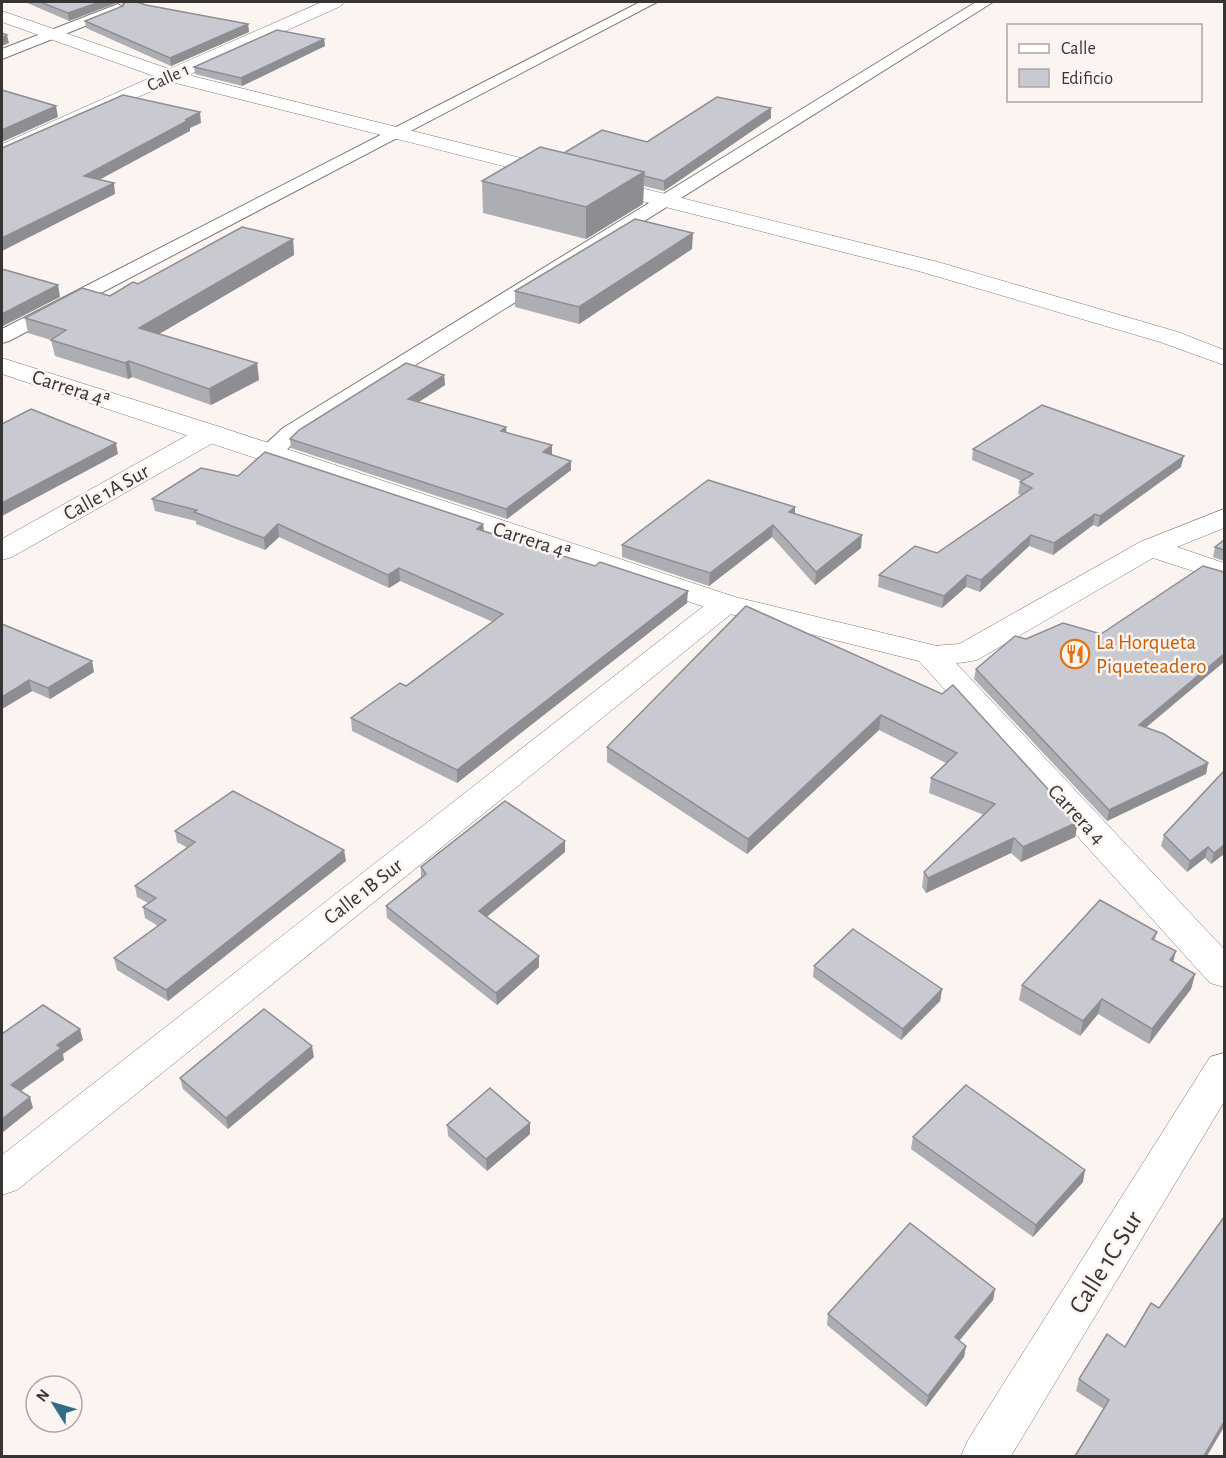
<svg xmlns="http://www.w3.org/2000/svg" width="1226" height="1458" font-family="'Alegreya Sans',sans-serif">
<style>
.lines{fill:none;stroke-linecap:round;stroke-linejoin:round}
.lane-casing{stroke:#7f7975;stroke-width:2}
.street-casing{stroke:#7f7975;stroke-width:1}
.secondary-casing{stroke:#7f7975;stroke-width:1}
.lane{fill:#fff;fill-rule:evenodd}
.street{fill:#fff;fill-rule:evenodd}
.secondary{fill:#fff;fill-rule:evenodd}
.wall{fill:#adaeb4}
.shaded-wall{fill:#8d8d92}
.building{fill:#c9cad1;stroke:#8d8d92;stroke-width:1.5}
.labels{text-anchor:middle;stroke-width:5;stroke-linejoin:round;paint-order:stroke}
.far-street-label{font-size:18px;fill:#373433;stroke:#fbf4f0}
.street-label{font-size:21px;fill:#373433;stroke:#fbf4f0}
.food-label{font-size:21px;fill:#c56008;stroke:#fbf4f0;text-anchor:start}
.near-street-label{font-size:26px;fill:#373433;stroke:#fbf4f0}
</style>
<rect width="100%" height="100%" fill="#fbf4f0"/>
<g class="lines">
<g class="lane-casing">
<g id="lane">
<path d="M 640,2 L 657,2 L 9,341 L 2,343 L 2,329 Z"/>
<path d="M 976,2 L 993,2 L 299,438 C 287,449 277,462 260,458 L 256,453 L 283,428 Z"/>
<path d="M 118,4 L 125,8 L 123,11 L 2,59 L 2,49 Z"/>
</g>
</g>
<g class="street-casing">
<g id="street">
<path d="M 322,2 L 344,2 L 341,6 L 188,75 L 938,262 L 1178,332 L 1224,350 L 1224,365 L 1160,342 L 922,272 L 172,82 L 2,157 L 2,144 L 154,76 L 2,22 L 2,11 L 169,69 Z"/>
<path d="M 211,425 L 220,427 L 224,433 L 220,439 L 12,557 L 2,560 L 2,539 L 202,427 Z"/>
<path d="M 1224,509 L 1224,528 L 1177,547 L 1224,563 L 1224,581 L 1153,558 L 977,660 C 959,664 937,665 919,661 L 914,654 L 919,647 L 959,644 L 1140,542 Z"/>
<path d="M 725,595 L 736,598 L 740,604 L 736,610 L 17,1190 L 2,1195 L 2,1155 L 714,598 Z"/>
<path d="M 1224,1053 L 1224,1102 L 1011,1456 L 961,1456 L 968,1440 L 1210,1057 Z"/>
</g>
</g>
<g class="secondary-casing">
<path id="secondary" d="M 2,358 L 220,427 L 735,597 L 941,647 L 1224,949 L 1224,987 L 1210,983 L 919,661 L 714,610 L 2,374 Z"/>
</g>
<use href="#lane" class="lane"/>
<use href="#street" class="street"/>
<use href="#secondary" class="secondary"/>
</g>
<g class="wall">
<path d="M 25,2 L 119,2 L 69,21 Z"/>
<path d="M 120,2 L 137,2 L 146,5 L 248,24 L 249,32 L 171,66 L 86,28 L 85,21 L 123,6 L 123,5 Z"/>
<path d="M 324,39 L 325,46 L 242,86 L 195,74 L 194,67 Z"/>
<path d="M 771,108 L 771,118 L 664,191 L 644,186 L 643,204 L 586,239 L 483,213 L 482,181 L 564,153 L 647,142 Z"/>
<path d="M 293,239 L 294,255 L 159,334 L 257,363 L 259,380 L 211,405 L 132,377 L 128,379 L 55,356 L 51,340 L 28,333 L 25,318 L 110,296 L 138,284 Z"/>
<path d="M 692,249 L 579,324 L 515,307 L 515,291 Z"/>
<path d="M 444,375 L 445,385 L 419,402 L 507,433 L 552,455 L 571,461 L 571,470 L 507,519 L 291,448 L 290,439 Z"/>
<path d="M 973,449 L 1181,467 L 1098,527 L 1093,525 L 1053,555 L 1029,546 L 980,592 L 966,587 L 942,608 L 878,587 L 879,575 L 937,553 L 1021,495 L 1018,494 L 1020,482 L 1022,481 L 972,460 Z"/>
<path d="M 152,499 L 483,524 L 484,531 L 687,603 L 457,783 L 352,731 L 351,718 L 406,686 L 493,622 L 400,581 L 389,588 L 279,537 L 265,550 L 196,524 L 196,521 L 155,511 Z"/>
<path d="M 795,514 L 861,548 L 815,585 L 772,537 L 709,586 L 622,557 L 622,545 Z"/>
<path d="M 1224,540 L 1224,561 L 1213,557 L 1215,547 Z"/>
<path d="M 746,606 L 1078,822 L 1075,837 L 1021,862 L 1011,853 L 926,893 L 922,887 L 924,872 L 984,815 L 929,793 L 931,778 L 946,763 L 879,730 L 747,854 L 607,762 L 607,747 Z"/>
<path d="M 2,624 L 94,672 L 50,699 L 32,691 L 2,709 Z"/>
<path d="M 976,669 L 1146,728 L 1208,763 L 1206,774 L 1107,821 L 974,679 Z"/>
<path d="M 1224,772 L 1224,854 L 1211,864 L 1205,858 L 1187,872 L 1161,846 L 1164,835 Z"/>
<path d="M 175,831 L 346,861 L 168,1001 L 117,970 L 114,958 L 158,926 L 145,918 L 143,907 L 148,903 L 137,897 L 135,886 L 188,848 L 177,842 Z"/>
<path d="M 565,841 L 565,852 L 487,917 L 539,956 L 539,967 L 497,1005 L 387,918 L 386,906 L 421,877 L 421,867 Z"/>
<path d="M 1157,932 L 1155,940 L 1173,962 L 1195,974 L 1191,989 L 1149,1044 L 1098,1014 L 1080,1036 L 1019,1000 L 1022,985 Z"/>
<path d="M 814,966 L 942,989 L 940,1001 L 901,1040 L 813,977 Z"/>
<path d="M 314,1057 L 228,1129 L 183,1089 L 180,1078 Z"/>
<path d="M 447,1125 L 530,1134 L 487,1171 L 448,1136 Z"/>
<path d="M 913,1137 L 1083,1182 L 1033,1237 L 911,1149 Z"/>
<path d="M 995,1289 L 993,1300 L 959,1341 L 966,1346 L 964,1357 L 926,1407 L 827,1325 L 828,1314 Z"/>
<path d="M 1079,1379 L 1207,1456 L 1104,1409 L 1076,1391 Z"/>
</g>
<g class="shaded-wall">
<path d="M 100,2 L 119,2 L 69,21 L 68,13 Z"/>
<path d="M 248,24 L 249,32 L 171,66 L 170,58 Z"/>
<path d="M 7,35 L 9,43 L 2,46 L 2,38 Z"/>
<path d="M 324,39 L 325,46 L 242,86 L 241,78 Z"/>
<path d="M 56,106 L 58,117 L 2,142 L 2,130 Z"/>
<path d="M 771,108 L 771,118 L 664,191 L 664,181 Z"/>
<path d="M 200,112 L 201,123 L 190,128 L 190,131 L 86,187 L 84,176 Z"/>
<path d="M 644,172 L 643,204 L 586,239 L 586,207 Z"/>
<path d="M 114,183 L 115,194 L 2,251 L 2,238 Z"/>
<path d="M 693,233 L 692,249 L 579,324 L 579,307 Z"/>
<path d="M 293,239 L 294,255 L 142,344 L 139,328 Z"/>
<path d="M 58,285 L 60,297 L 3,326 L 2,314 Z"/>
<path d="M 129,361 L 132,377 L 128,379 L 125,363 Z"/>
<path d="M 257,363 L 259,380 L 211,405 L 209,389 Z"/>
<path d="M 444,375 L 445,385 L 409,408 L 408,399 Z"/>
<path d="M 506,427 L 507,436 L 501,431 Z"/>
<path d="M 116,443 L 118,454 L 2,516 L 2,503 Z"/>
<path d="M 552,445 L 552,455 L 543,452 Z"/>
<path d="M 1184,456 L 1181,467 L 1098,527 L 1100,516 Z"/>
<path d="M 571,461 L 571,470 L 507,519 L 506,509 Z"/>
<path d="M 795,507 L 795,520 L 789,512 Z"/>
<path d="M 1095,514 L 1093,525 L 1053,555 L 1054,543 Z"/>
<path d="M 278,524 L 279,537 L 265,550 L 264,538 Z"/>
<path d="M 483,524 L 484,536 L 477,529 Z"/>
<path d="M 773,525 L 772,537 L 709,586 L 710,573 Z"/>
<path d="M 862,535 L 861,548 L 815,585 L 816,572 Z"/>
<path d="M 1031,535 L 1029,546 L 980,592 L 981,580 Z"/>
<path d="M 399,568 L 400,581 L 389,588 L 388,575 Z"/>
<path d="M 967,575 L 966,587 L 942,608 L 944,596 Z"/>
<path d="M 688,591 L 687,603 L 457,783 L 457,770 Z"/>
<path d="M 1224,654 L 1224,662 L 1136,736 L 1139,725 Z"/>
<path d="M 92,661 L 94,672 L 50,699 L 48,688 Z"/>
<path d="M 29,680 L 32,691 L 2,709 L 2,697 Z"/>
<path d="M 881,715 L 879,730 L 747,854 L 748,839 Z"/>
<path d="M 1208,763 L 1206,774 L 1107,821 L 1109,810 Z"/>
<path d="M 1078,822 L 1075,837 L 1021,862 L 1023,847 Z"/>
<path d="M 1014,838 L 1011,853 L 926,893 L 928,878 Z"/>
<path d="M 565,841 L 565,852 L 480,922 L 479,911 Z"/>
<path d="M 1224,845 L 1224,854 L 1211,864 L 1214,853 Z"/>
<path d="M 1208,847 L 1205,858 L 1187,872 L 1190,861 Z"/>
<path d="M 344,850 L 346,861 L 168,1001 L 166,990 Z"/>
<path d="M 1176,951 L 1172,966 L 1170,960 Z"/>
<path d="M 539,956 L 539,967 L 497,1005 L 496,993 Z"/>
<path d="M 1195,974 L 1191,989 L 1149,1044 L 1152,1029 Z"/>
<path d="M 942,989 L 940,1001 L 901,1040 L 903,1029 Z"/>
<path d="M 1102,999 L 1098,1014 L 1080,1036 L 1083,1021 Z"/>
<path d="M 80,1029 L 83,1040 L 63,1054 L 64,1060 L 14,1096 L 11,1085 L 57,1045 Z"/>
<path d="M 312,1046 L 314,1057 L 228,1129 L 226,1118 Z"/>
<path d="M 30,1097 L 33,1108 L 2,1133 L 2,1119 Z"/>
<path d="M 530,1123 L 530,1134 L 487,1171 L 486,1159 Z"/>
<path d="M 1085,1170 L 1083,1182 L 1033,1237 L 1036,1225 Z"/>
<path d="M 995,1289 L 993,1300 L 953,1348 L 955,1337 Z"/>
<path d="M 966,1346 L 964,1357 L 926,1407 L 928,1396 Z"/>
<path d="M 1224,1422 L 1224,1427 L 1207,1456 L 1204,1456 Z"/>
</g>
<g class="building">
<path d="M 40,2 L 100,2 L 68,13 Z"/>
<path d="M 125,2 L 137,2 L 146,5 L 248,24 L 170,58 L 85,21 L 123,6 Z"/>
<path d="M 277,30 L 324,39 L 241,78 L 194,67 Z"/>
<path d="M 2,33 L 7,35 L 2,38 Z"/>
<path d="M 2,90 L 56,106 L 2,130 Z"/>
<path d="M 123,95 L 200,112 L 185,120 L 189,120 L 84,176 L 114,183 L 2,238 L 2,148 Z"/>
<path d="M 717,97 L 771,108 L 664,181 L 644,176 L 644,172 L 564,153 L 602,130 L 647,142 Z"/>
<path d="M 540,147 L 644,172 L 586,207 L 482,181 Z"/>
<path d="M 635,219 L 693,233 L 579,307 L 515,291 Z"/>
<path d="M 242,227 L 293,239 L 139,328 L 257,363 L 209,389 L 129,361 L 125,363 L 51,340 L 66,330 L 25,318 L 82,288 L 110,296 L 133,282 L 138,284 Z"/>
<path d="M 2,269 L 58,285 L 2,314 Z"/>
<path d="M 406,363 L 444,375 L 408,399 L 506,427 L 501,431 L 552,445 L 543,452 L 571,461 L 506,509 L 290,439 L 299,430 Z"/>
<path d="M 1042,405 L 1184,456 L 1100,516 L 1095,514 L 1054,543 L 1031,535 L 981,580 L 967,575 L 944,596 L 879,575 L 915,546 L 937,553 L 1032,488 L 1020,482 L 1033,474 L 973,449 Z"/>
<path d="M 31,409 L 116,443 L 2,503 L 2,424 Z"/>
<path d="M 265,452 L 483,524 L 477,529 L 595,566 L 600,562 L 688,591 L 457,770 L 351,718 L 400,683 L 406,686 L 503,614 L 399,568 L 388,575 L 278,524 L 264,538 L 194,512 L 197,510 L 152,499 L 201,468 L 238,476 Z"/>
<path d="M 708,480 L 795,507 L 789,512 L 862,535 L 816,572 L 773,525 L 710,573 L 622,545 Z"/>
<path d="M 1224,540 L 1224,550 L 1215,547 Z"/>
<path d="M 1203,566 L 1224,572 L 1224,654 L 1139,725 L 1164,734 L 1208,763 L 1109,810 L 976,669 L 1015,636 L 1026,639 L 1063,623 L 1101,634 Z"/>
<path d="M 746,606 L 942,694 L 953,685 L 1078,822 L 1023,847 L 1014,838 L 928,878 L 924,872 L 995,804 L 931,778 L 957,753 L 881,715 L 748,839 L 607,747 Z"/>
<path d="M 2,624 L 92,661 L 48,688 L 29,680 L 2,697 Z"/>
<path d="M 1224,771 L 1224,845 L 1214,853 L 1208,847 L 1190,861 L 1164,835 Z"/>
<path d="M 233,791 L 344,850 L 166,990 L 114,958 L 166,920 L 143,907 L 156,898 L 135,886 L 195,842 L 175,831 Z"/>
<path d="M 505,801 L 565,841 L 479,911 L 539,956 L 496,993 L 386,906 L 426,874 L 421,867 Z"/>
<path d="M 1100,900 L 1157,932 L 1152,939 L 1176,951 L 1170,960 L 1195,974 L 1152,1029 L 1102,999 L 1083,1021 L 1022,985 Z"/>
<path d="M 853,929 L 942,989 L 903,1029 L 814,966 Z"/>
<path d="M 43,1005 L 80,1029 L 57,1045 L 61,1048 L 11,1085 L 30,1097 L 2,1119 L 2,1034 Z"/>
<path d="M 264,1009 L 312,1046 L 226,1118 L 180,1078 Z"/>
<path d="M 966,1085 L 1085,1170 L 1036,1225 L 913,1137 Z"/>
<path d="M 490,1088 L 530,1123 L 486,1159 L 447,1125 Z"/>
<path d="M 1224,1217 L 1224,1422 L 1204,1456 L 1075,1456 L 1109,1400 L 1079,1379 L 1107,1334 L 1125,1347 L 1151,1303 L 1159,1308 Z"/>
<path d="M 910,1223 L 995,1289 L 955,1337 L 966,1346 L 928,1396 L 828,1314 Z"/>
</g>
<defs>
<g id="restaurant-ring" transform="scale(1.5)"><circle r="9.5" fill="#fbf4f0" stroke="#e8710a" stroke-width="1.5"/><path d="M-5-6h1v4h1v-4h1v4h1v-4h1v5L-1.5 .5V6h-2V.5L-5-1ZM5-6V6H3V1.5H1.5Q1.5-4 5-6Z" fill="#e8710a"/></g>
</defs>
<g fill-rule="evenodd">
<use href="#restaurant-ring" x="1075" y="654"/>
</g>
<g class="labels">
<g class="far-street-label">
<text transform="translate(168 77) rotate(-24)" y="6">Calle 1</text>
</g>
<g class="street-label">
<text transform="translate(71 388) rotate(18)" y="7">Carrera 4ª</text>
<text transform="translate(106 492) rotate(-29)" y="7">Calle 1A Sur</text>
<text transform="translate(532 540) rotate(18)" y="7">Carrera 4ª</text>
<text transform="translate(1077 814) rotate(47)" y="7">Carrera 4</text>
<text transform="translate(363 891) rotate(-38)" y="7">Calle 1B Sur</text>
</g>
<g class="food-label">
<text x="1096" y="649">La Horqueta<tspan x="1096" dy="24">Piqueteadero</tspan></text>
</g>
<g class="near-street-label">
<text transform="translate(1105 1262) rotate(-58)" y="9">Calle 1C Sur</text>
</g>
</g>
<rect width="1226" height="1458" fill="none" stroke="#373433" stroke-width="6"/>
<rect x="1007" y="24" width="195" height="78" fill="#fbf4f0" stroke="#ada7a4" stroke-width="1.5"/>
<rect x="1019" y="44" width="30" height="9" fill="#ffffff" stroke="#ada7a4" stroke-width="1.5"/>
<text x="1061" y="54" font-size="18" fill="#373433">Calle</text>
<rect x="1019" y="69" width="30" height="18" fill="#c9cad1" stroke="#ada7a4" stroke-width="1.5"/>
<text x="1061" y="84" font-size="18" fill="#373433">Edificio</text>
<g transform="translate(54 1404) rotate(307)"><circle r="28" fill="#fbf4f0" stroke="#ada7a4" stroke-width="1.5"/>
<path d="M0-4.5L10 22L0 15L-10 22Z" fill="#326c84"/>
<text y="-9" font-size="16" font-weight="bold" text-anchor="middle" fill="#373433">N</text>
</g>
</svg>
